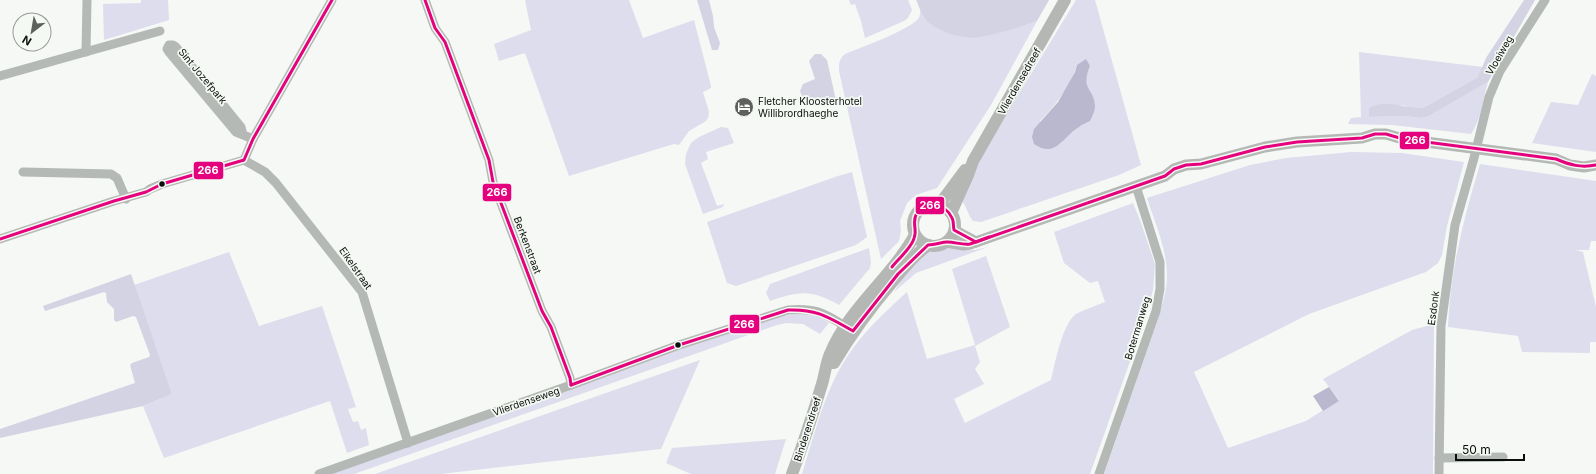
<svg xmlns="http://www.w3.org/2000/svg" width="1596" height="474" font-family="Inter,sans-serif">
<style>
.green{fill:#dddded;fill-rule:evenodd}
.forest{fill:#d3d3e4}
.water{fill:#bab8ce}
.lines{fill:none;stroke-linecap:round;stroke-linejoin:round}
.minor{stroke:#b5b9b5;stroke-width:9}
.tertiary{stroke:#b5b9b5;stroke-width:11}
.secondary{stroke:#b4b7b3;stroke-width:12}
.bus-1-casing{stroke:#f4f9f3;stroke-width:6}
.bus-1{stroke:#e5007d;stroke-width:3}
.bus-dot{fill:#0c0e0c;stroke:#f4f9f3;stroke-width:1.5}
.labels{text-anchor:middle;stroke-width:3.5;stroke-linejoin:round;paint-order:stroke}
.street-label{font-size:10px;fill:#0c0e0c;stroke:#f4f9f3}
.poi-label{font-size:10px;fill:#0c0e0c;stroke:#f4f9f3;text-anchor:start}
.line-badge{stroke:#f4f9f3;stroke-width:1.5}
.badge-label{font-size:11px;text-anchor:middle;font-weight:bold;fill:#fff}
</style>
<rect width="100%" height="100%" fill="#f5f8f4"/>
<g class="green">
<path d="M 141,0 L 168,0 L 169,20 L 104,40 L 103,4 L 141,3 Z"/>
<path d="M 525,0 L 629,0 L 643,38 L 694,20 L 711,86 L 711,88 L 703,92 L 709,112 L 708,118 L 706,121 L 689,131 L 679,145 L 674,144 L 569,176 L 525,53 L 499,61 L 494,44 L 531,30 Z"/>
<path d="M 849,0 L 908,0 L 912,10 L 908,18 L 904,21 L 865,38 L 861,21 L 855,4 L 851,5 Z"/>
<path d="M 1076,0 L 1095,0 L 1141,165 L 1119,175 L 981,222 L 973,221 C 967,214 967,205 960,199 L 975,166 ZM 1077,65 L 1090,66 L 1086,77 L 1086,85 L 1093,98 L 1090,121 L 1079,126 L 1072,132 L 1040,121 C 1055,106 1071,85 1077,65 Z"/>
<path d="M 920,10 L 925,19 L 941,30 L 969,37 L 996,33 L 1037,21 L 991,105 L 937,188 L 916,195 L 907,203 L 900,221 L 901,231 L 899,241 L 881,259 L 839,71 C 839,63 839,59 845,54 C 862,47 907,31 918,19 C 920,17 920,14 920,10 Z"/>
<path d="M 1359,52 L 1483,67 L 1478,77 L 1423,108 L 1415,109 L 1402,105 L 1369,117 L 1404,116 L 1421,118 L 1428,115 L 1488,82 C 1483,99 1481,120 1471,134 L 1392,125 L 1348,124 L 1351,118 L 1361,117 Z"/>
<path d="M 1592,74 L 1596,76 L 1596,152 L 1532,143 L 1551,102 L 1578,105 Z"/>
<path d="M 721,127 L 728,128 L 734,143 L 706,152 L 708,159 L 701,163 L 717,206 L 724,204 L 723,207 L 703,214 L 685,164 L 686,154 L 691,143 L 699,137 Z"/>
<path d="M 1351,152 L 1402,153 L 1464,162 L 1447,226 L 1442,255 L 1438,263 L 1426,272 L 1309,314 L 1194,372 L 1228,448 L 1306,421 L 1339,400 L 1323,379 L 1412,330 L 1434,324 L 1433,474 L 1104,474 L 1158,319 C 1162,305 1167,291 1167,276 C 1167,249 1155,223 1147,198 L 1250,165 L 1286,158 Z"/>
<path d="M 1480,164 L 1596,181 L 1596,241 L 1591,241 L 1589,250 L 1576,250 L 1583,252 L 1596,307 L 1596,342 L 1590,342 L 1590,353 L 1522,352 L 1518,336 L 1448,327 C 1450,271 1464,217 1480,164 Z"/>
<path d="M 852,172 L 867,237 L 856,245 L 736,286 L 727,283 L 707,222 L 838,176 Z"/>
<path d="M 1133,203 L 1140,220 L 1155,264 L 1153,290 L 1144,322 L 1090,474 L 802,474 C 814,436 824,393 845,360 C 861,334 885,312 907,292 L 927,359 L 975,345 L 952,269 L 986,256 L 1010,327 L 975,346 L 980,362 L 975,369 L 984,384 L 954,399 L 965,423 L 1051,380 C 1055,364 1062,324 1076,314 C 1085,309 1096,306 1105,302 L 1098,281 L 1090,283 L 1064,263 L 1054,232 Z"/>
<path d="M 948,246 L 975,250 L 988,247 L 916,273 L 894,292 C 902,280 910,263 921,255 C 929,249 939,251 948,246 Z"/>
<path d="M 869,248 L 871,262 L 870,268 L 839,305 C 811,289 799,291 770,301 L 766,293 L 770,284 Z"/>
<path d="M 229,252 L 259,326 L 322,306 L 356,407 L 348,409 L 353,422 L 358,421 L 361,430 L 366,428 L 369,445 L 347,453 L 330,401 L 164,458 L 143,406 L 172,394 L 134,285 Z"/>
<path d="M 802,313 L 819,317 L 829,323 L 820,334 L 803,324 L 786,323 L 777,325 L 354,474 L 329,474 L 690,345 L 772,318 Z"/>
<path d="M 700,360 L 661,449 L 440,474 L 375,474 Z"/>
<path d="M 786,439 L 775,474 L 691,474 L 666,463 L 672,448 Z"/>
</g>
<g class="forest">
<path d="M 697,0 L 709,0 L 713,16 L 714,27 L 720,43 L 718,50 L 712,50 Z"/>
<path d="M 916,0 L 1049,0 L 1037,21 C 1019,27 999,34 980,37 C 963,40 938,32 926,20 C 921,14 919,6 916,0 Z"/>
<path d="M 1524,0 L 1535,0 L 1488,82 L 1428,116 L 1421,118 L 1404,116 L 1369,117 L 1369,108 C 1386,98 1405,109 1423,108 L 1478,77 L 1486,58 Z"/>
<path d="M 815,54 L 821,54 L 827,60 L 837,105 C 826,107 813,102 803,98 L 800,91 L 803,84 L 815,79 L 809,61 Z"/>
<path d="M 131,274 L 172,394 L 143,406 L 0,438 L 0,429 L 135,383 L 130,365 L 132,363 L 149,357 L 150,355 L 136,317 L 133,316 L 116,322 L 114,320 L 114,309 L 107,302 L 106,293 L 104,292 L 45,311 L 43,306 Z"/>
</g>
<g class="water">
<path d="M 1086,59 L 1090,66 C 1080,91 1094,87 1095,106 C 1095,111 1092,117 1090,121 C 1087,123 1082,124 1079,127 C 1062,137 1056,159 1034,144 L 1032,137 L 1034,129 L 1058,102 L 1075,72 L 1077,65 Z"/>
<path d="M 1329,387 L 1339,401 L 1323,411 L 1313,396 Z"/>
</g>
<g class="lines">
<g class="minor">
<path d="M 425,0 L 435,28 L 445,42 L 489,160 L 493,182 L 542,311 L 551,327 L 570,378 L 571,385"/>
<path d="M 86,52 L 87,0"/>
<path d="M 0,76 L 160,31"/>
<path d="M 243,135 L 241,127 L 176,47 L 173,45 L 169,45 L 167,49 L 169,52 L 236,132 L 253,139"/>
<path d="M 244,160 L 265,172 L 276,183 L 362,292 L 408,443"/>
<path d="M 23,172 L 111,174 L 117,178 L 126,199"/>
<path d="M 0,239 L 114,201 L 146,192 L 150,189 L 162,184 L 244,160 L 253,139 L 332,0"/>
<path d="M 1439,458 L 1503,457"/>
<path d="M 319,474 L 571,385 L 679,345 L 788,310 C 818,307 826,315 850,329"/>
<path d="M 1099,474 L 1156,311 L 1160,289 L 1160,262 L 1136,186"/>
<path d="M 1439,474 L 1441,326 L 1455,225 L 1474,158 L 1489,97 L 1500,71 L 1545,0"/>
</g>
<g class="tertiary">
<path d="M 954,230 L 976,242"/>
<path d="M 946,242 L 963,245 L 970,244 L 1165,176 L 1174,169 L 1186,165 L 1201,164 L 1265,147 L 1297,142 L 1362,138 L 1375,134 L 1386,134 L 1403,139 L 1556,159 L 1570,165 L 1584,167 L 1596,165"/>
</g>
<g class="secondary">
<circle cx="934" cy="225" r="21"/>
<path d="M 939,205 L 965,170"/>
<path d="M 951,213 L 968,175 L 973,161 L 1065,0"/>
<path d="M 834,363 C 851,334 871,307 893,281 C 904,268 914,255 928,245"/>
<path d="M 792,474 C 803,445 813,414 822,384 C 825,374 826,363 830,354 C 849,308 891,278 915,235"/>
</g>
<g class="bus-1-casing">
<g id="bus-1">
<path d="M 425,0 L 435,28 L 445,42 L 489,160 L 493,182 L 542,311 L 551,327 L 570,378 L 571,385"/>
<path d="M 0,239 L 114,201 L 146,192 L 162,184 L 244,160 L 253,139 L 332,0"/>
<path d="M 892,267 C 899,258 914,246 915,234 C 916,227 912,220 917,213 C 925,200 946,204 952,218 C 954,221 953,226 954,230 L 976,242 L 989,237"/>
<path d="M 571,385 L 679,345 L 788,310 C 817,309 828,317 853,331 L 898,274 L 928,245 C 935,245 942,242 947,242 C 955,242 962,245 970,244 L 1165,176 L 1174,169 L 1186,165 L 1201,164 L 1265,147 L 1297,142 L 1362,138 L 1375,134 L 1386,134 L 1403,139 L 1556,159 C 1570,165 1581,168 1596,165"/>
</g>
</g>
<use href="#bus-1" class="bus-1"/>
</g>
<defs>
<g id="hotel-disc" transform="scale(1)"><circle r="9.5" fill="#5e605d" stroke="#f4f9f3"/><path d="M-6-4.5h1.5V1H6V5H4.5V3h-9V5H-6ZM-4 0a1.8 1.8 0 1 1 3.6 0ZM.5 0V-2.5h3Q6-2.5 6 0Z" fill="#fff"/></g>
</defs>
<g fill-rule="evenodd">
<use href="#hotel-disc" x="744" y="107"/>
</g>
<g class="bus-dot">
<circle cx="162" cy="184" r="3.5"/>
<circle cx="678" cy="345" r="3.5"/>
</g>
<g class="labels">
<g class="street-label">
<text transform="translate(1499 55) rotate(-60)" y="4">Vloeiweg</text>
<text transform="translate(203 76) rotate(50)" y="4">Sint Jozefpark</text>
<text transform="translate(1019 81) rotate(-60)" y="4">Vlierdensedreef</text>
<text transform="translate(528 245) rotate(69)" y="4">Berkenstraat</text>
<text transform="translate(356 268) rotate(55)" y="4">Eikelstraat</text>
<text transform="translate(1433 308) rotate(-83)" y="4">Esdonk</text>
<text transform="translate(1137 328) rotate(-73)" y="4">Botermanweg</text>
<text transform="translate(526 401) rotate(-19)" y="4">Vlierdenseweg</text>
<text transform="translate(807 429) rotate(-72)" y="4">Binderendreef</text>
</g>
<g class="poi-label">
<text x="758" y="105">Fletcher Kloosterhotel<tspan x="758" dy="12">Willibrordhaeghe</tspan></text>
</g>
</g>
<g class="line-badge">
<rect x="1399" y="131" width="31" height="19" rx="4" fill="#e5007d"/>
<rect x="193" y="161" width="31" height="19" rx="4" fill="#e5007d"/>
<rect x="482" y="183" width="30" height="19" rx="4" fill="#e5007d"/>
<rect x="915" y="196" width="30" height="19" rx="4" fill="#e5007d"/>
<rect x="729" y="314" width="31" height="20" rx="4" fill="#e5007d"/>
</g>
<g class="badge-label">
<text x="1415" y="144">266</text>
<text x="208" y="174">266</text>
<text x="497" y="196">266</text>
<text x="930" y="209">266</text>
<text x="744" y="328">266</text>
</g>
<g transform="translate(32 32) rotate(211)"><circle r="19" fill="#f4f9f3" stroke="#979b97"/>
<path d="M0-3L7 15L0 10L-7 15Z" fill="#5e605d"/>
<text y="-6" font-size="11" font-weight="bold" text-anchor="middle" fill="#0c0e0c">N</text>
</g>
<path d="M1456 454v6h68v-6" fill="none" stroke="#0c0e0c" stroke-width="2"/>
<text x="1462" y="454" font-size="12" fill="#0c0e0c" stroke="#f4f9f3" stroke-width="3" paint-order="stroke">50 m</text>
</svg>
